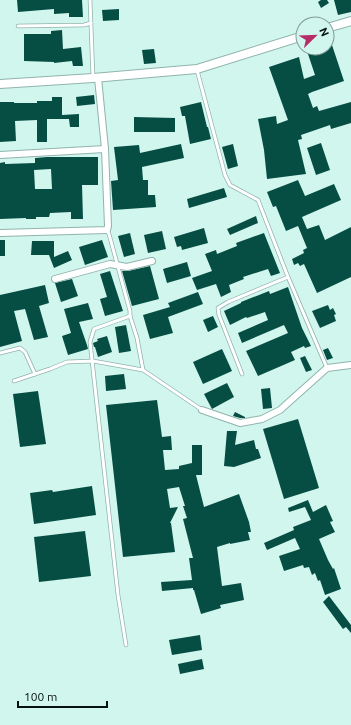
<svg xmlns="http://www.w3.org/2000/svg" width="351" height="725" font-family="Ubuntu,sans-serif">
<style>
.building{fill:#064e44;fill-rule:evenodd}
.lines{fill:none;stroke-linecap:round;stroke-linejoin:round}
.service-casing{stroke:#91b4ad;stroke-width:4.5}
.minor-casing{stroke:#91b4ad;stroke-width:8}
.tertiary-casing{stroke:#91b4ad;stroke-width:10}
.service{stroke:#fff;stroke-width:3}
.minor{stroke:#fff;stroke-width:6}
.tertiary{stroke:#fff;stroke-width:8}
</style>
<rect width="100%" height="100%" fill="#d1f6ee"/>
<g class="building">
<path d="M 17,0 L 82,0 L 83,17 L 69,17 L 69,13 L 54,14 L 54,9 L 18,12 Z"/>
<path d="M 321,0 L 327,0 L 329,3 L 321,8 L 318,2 Z"/>
<path d="M 334,0 L 351,0 L 351,12 L 338,15 Z"/>
<path d="M 119,9 L 119,20 L 103,21 L 102,10 Z"/>
<path d="M 62,30 L 63,49 L 81,47 L 83,66 L 73,66 L 72,61 L 54,63 L 54,62 L 24,61 L 24,34 L 51,34 L 51,31 Z"/>
<path d="M 327,33 L 328,33 L 344,81 L 312,92 L 308,94 L 313,108 L 317,106 L 319,111 L 351,102 L 351,123 L 331,129 L 330,125 L 301,135 L 302,139 L 298,140 L 306,174 L 267,179 L 264,150 L 258,119 L 276,116 L 277,124 L 288,120 L 269,67 L 299,57 L 304,79 L 315,75 L 306,48 L 327,48 Z"/>
<path d="M 154,49 L 156,63 L 144,64 L 142,50 Z"/>
<path d="M 94,95 L 95,104 L 77,106 L 76,97 Z"/>
<path d="M 52,97 L 62,97 L 62,115 L 79,114 L 79,127 L 70,127 L 69,119 L 47,119 L 47,142 L 37,142 L 37,120 L 15,121 L 16,141 L 0,142 L 0,102 L 14,102 L 14,103 L 37,103 L 37,101 L 52,101 Z"/>
<path d="M 201,102 L 207,127 L 208,127 L 211,139 L 190,144 L 185,116 L 182,116 L 180,107 Z"/>
<path d="M 134,117 L 175,118 L 175,132 L 134,132 Z"/>
<path d="M 321,143 L 330,170 L 316,175 L 307,148 Z"/>
<path d="M 181,144 L 184,158 L 142,167 L 143,180 L 148,180 L 148,195 L 155,195 L 156,207 L 113,210 L 111,181 L 118,180 L 114,147 L 139,145 L 140,153 Z"/>
<path d="M 233,144 L 238,166 L 228,169 L 222,147 Z"/>
<path d="M 47,157 L 98,157 L 98,185 L 82,185 L 83,219 L 71,219 L 71,212 L 50,213 L 49,217 L 36,217 L 36,219 L 26,219 L 26,218 L 0,219 L 0,163 L 5,162 L 5,164 L 35,163 L 35,158 ZM 51,169 L 52,189 L 35,189 L 34,170 Z"/>
<path d="M 298,180 L 305,196 L 334,184 L 341,200 L 302,217 L 307,229 L 319,225 L 325,240 L 351,227 L 351,277 L 317,293 L 304,264 L 300,266 L 298,263 L 294,265 L 292,259 L 304,253 L 303,250 L 307,248 L 298,226 L 286,231 L 276,206 L 273,207 L 267,192 Z"/>
<path d="M 224,188 L 227,197 L 189,208 L 187,199 Z"/>
<path d="M 256,216 L 258,223 L 230,235 L 227,229 Z"/>
<path d="M 204,228 L 208,243 L 182,250 L 181,246 L 177,247 L 174,237 Z"/>
<path d="M 162,231 L 166,249 L 148,253 L 144,235 Z"/>
<path d="M 130,233 L 135,254 L 124,257 L 118,236 Z"/>
<path d="M 264,233 L 280,273 L 271,276 L 268,269 L 243,277 L 244,279 L 229,285 L 231,292 L 221,297 L 216,284 L 197,290 L 192,278 L 212,271 L 205,254 L 216,250 L 217,254 L 237,246 L 236,243 Z"/>
<rect x="0" y="240" width="5" height="16"/>
<path d="M 102,240 L 108,257 L 85,265 L 79,247 Z"/>
<path d="M 32,241 L 54,241 L 54,257 L 68,251 L 72,260 L 54,268 L 49,255 L 31,255 Z"/>
<path d="M 187,262 L 191,276 L 167,283 L 163,269 Z"/>
<path d="M 150,266 L 159,299 L 132,306 L 122,271 L 128,271 Z"/>
<path d="M 110,271 L 123,311 L 105,316 L 100,299 L 107,297 L 100,274 Z"/>
<path d="M 72,279 L 78,296 L 61,302 L 55,283 Z"/>
<path d="M 45,285 L 49,303 L 39,306 L 48,337 L 34,340 L 25,309 L 14,311 L 22,341 L 0,347 L 0,295 Z"/>
<path d="M 288,287 L 302,328 L 311,346 L 305,348 L 304,346 L 291,352 L 295,360 L 258,376 L 246,351 L 288,333 L 284,325 L 242,343 L 238,333 L 268,320 L 265,312 L 247,318 L 246,317 L 230,325 L 224,311 L 241,303 L 241,302 L 269,291 L 270,294 Z"/>
<path d="M 198,292 L 203,304 L 168,317 L 173,333 L 150,339 L 143,315 L 170,307 L 168,303 Z"/>
<path d="M 88,303 L 93,319 L 79,322 L 87,345 L 88,349 L 68,355 L 62,336 L 71,333 L 64,309 Z"/>
<path d="M 328,305 L 330,310 L 333,308 L 336,314 L 334,315 L 336,321 L 320,328 L 312,311 Z"/>
<path d="M 213,316 L 218,327 L 208,332 L 203,320 Z"/>
<path d="M 126,325 L 131,351 L 119,353 L 115,327 Z"/>
<path d="M 107,336 L 112,352 L 98,357 L 95,347 L 94,347 L 93,343 L 98,341 L 97,339 Z"/>
<path d="M 328,348 L 333,358 L 327,360 L 323,350 Z"/>
<path d="M 222,349 L 232,371 L 203,384 L 193,362 Z"/>
<path d="M 305,356 L 312,370 L 306,372 L 300,358 Z"/>
<path d="M 124,374 L 126,389 L 106,391 L 105,376 Z"/>
<path d="M 227,383 L 234,397 L 212,409 L 204,394 Z"/>
<path d="M 270,388 L 272,408 L 263,409 L 261,389 Z"/>
<path d="M 38,391 L 46,444 L 20,447 L 13,394 Z"/>
<path d="M 157,400 L 162,437 L 171,436 L 172,450 L 163,450 L 165,470 L 179,469 L 179,466 L 192,463 L 192,445 L 202,445 L 202,475 L 196,475 L 204,507 L 239,494 L 249,522 L 251,532 L 248,532 L 250,540 L 230,544 L 230,543 L 217,547 L 222,586 L 241,583 L 244,600 L 220,605 L 221,608 L 201,614 L 194,590 L 193,590 L 193,588 L 162,591 L 161,582 L 192,580 L 189,558 L 193,558 L 183,519 L 187,518 L 183,506 L 185,506 L 179,487 L 167,489 L 170,508 L 178,507 L 170,523 L 171,523 L 175,552 L 123,557 L 106,405 Z"/>
<path d="M 235,412 L 245,417 L 245,418 L 240,418 L 233,416 Z"/>
<path d="M 298,419 L 319,488 L 284,499 L 263,429 Z"/>
<path d="M 227,431 L 237,431 L 235,445 L 254,440 L 256,449 L 258,449 L 261,458 L 234,467 L 224,466 Z"/>
<path d="M 92,486 L 96,515 L 34,524 L 30,493 L 52,490 L 53,492 Z"/>
<path d="M 308,500 L 313,512 L 326,505 L 333,521 L 330,522 L 335,532 L 319,539 L 328,560 L 333,569 L 334,568 L 341,589 L 325,595 L 320,580 L 318,581 L 315,573 L 312,575 L 309,567 L 304,568 L 303,565 L 284,571 L 279,556 L 300,549 L 295,538 L 267,550 L 264,543 L 294,530 L 293,527 L 311,520 L 305,507 L 289,512 L 288,508 Z"/>
<path d="M 85,531 L 91,576 L 39,582 L 34,537 Z"/>
<path d="M 329,596 L 351,625 L 351,633 L 346,627 L 343,629 L 323,602 Z"/>
<path d="M 200,635 L 202,650 L 172,655 L 169,640 Z"/>
<path d="M 202,659 L 204,669 L 180,674 L 178,664 Z"/>
</g>
<g class="lines">
<g class="service-casing">
<g id="service">
<path d="M 90,0 L 93,78"/>
<path d="M 18,26 L 84,25 L 91,23"/>
<path d="M 197,70 L 225,175 L 230,185 L 258,200 L 288,277 L 327,368"/>
<path d="M 107,230 L 109,234 L 130,311 L 130,316 L 137,338 L 143,370"/>
<path d="M 0,353 L 20,348 L 25,352 L 35,374"/>
<path d="M 242,374 L 219,315 L 218,308 L 228,302 L 288,277"/>
<path d="M 14,381 L 50,369 L 67,362 L 93,361 L 143,370 L 202,410"/>
<path d="M 126,645 L 118,595 L 90,342 L 94,329 L 130,316"/>
</g>
</g>
<g class="minor-casing">
<g id="minor">
<path d="M 0,155 L 105,149"/>
<path d="M 0,233 L 107,230 L 108,226 L 105,149 L 98,78"/>
<path d="M 55,279 L 110,264 L 127,267 L 152,261"/>
<path d="M 202,410 L 240,423 L 262,419 L 280,410 L 327,368 L 351,365"/>
</g>
</g>
<g class="tertiary-casing">
<g id="tertiary">
<path d="M 327,28 L 351,21"/>
<path d="M 0,84 L 93,78 L 197,69 L 303,36"/>
</g>
</g>
<use href="#service" class="service"/>
<use href="#minor" class="minor"/>
<use href="#tertiary" class="tertiary"/>
</g>
<g transform="translate(315 36) rotate(67)"><circle r="19" fill="#d1f6ee" stroke="#7f9a95"/>
<path d="M0-3L7 15L0 10L-7 15Z" fill="#b72c66"/>
<text y="-6" font-size="11" font-weight="bold" text-anchor="middle" fill="#05110f">N</text>
</g>
<path d="M18 701v6h89v-6" fill="none" stroke="#05110f" stroke-width="2"/>
<text x="24" y="701" font-size="12" fill="#05110f" stroke="#d1f6ee" stroke-width="3" paint-order="stroke">100 m</text>
</svg>
